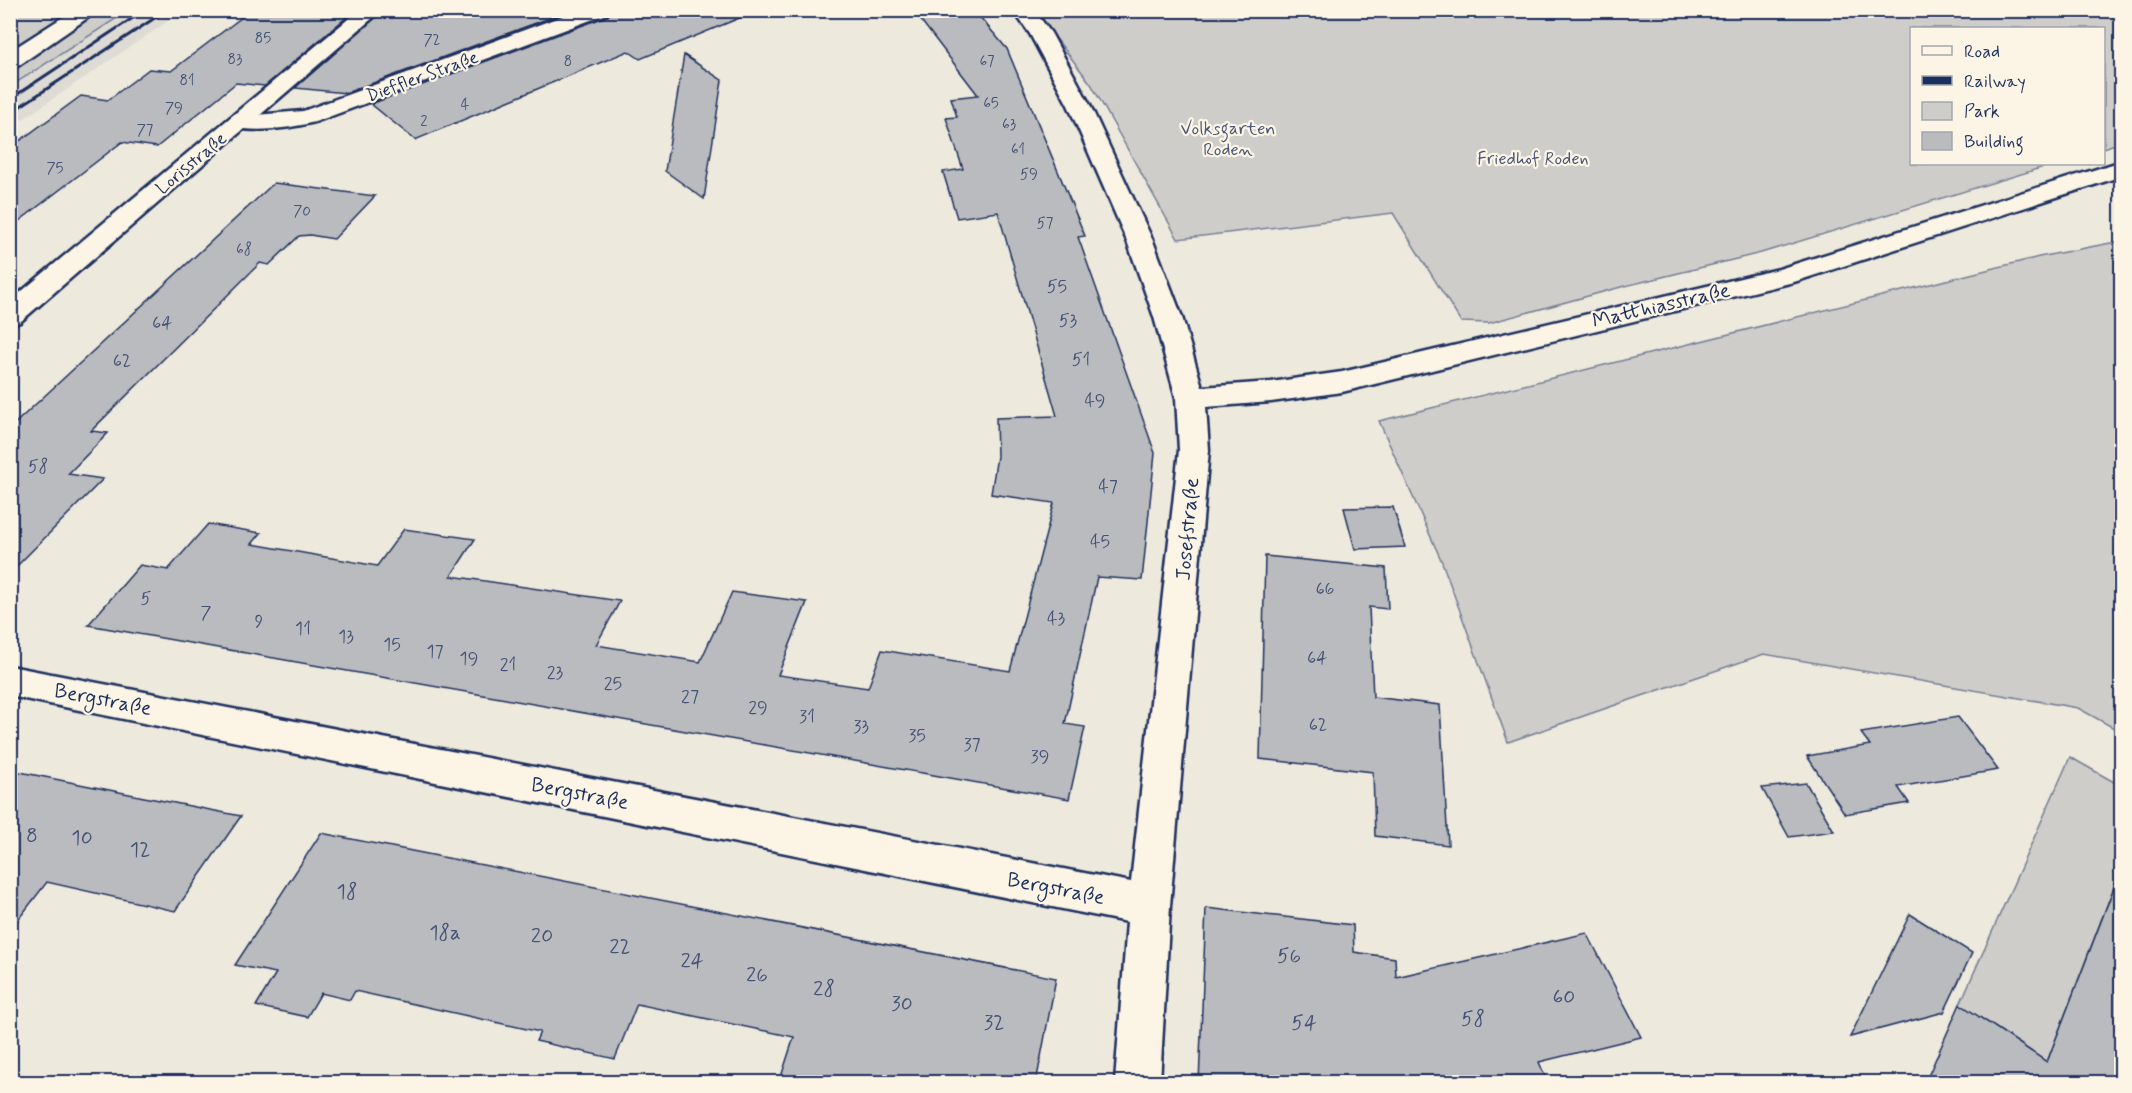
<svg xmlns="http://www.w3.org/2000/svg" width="2132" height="1093" font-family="Mynerve,sans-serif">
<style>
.built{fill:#dedbd4}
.green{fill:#cfcdca;stroke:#757e94;stroke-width:1.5}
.building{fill:#babbbe;stroke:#1b2f5e;stroke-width:1.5}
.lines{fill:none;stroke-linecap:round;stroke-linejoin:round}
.lane-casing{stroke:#1b2f5e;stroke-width:5}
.street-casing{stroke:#1b2f5e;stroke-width:5}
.secondary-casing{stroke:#1b2f5e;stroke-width:5}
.lane{fill:#fcf5e5;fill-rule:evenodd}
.street{fill:#fcf5e5;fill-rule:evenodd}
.secondary{fill:#fcf5e5;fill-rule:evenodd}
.rail{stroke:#1b2f5e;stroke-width:3}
.labels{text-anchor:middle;stroke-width:4.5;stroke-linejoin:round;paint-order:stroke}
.far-number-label{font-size:15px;fill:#435276}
.far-street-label{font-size:18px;fill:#1b2f5e;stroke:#fcf5e5}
.far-park-label{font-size:18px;fill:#485679;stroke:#fcf5e5}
.number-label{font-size:18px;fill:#435276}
.street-label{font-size:21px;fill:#1b2f5e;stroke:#fcf5e5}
.near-number-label{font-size:21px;fill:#435276}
</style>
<rect width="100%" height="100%" fill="#eee9dd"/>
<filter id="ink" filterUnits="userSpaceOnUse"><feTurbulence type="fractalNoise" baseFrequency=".0167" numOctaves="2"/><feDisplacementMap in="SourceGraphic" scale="12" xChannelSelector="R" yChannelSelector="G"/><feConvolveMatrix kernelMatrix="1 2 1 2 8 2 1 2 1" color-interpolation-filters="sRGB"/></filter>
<g filter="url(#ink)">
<path class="built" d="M 128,11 L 183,11 L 11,127 L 11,86 Z"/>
<g class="green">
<path d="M 11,11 L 128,11 L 11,86 Z"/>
<path d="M 1035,11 L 2121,11 L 2121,142 L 2104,148 L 2104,28 L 1912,28 L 1912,164 L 2054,164 L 1761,253 L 1621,287 L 1489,323 L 1461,322 L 1393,213 L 1178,239 L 1091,84 Z"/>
<path d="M 2121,241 L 2121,732 L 2078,708 L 1764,654 L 1508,742 L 1442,562 L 1379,421 L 2039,257 Z"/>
<path d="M 2070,757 L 2121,786 L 2121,868 L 2047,1062 L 1960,1004 Z"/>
</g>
<g class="building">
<path d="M 269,10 L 355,10 L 265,86 L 236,83 L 157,147 L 122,142 L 10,228 L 10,148 L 81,96 L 108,100 L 149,69 L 171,71 L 250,11 L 266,13 Z"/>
<path d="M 384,10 L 571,10 L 346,93 L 295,88 Z"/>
<path d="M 612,10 L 754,12 L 640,59 L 628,51 L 415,140 L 371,104 L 608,16 Z"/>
<path d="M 913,10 L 974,10 L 1007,49 L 1085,236 L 1078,237 L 1155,453 L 1142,580 L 1097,577 L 1065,724 L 1085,727 L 1069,799 L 88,625 L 140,565 L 168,570 L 208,524 L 261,533 L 252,544 L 377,566 L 404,529 L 475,539 L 451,576 L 620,601 L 596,645 L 700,662 L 732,592 L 807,602 L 778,675 L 868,688 L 882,650 L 1010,671 L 1054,503 L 991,494 L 997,456 L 996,418 L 1057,416 L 998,212 L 957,218 L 943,172 L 963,169 L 946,118 L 957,117 L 951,98 L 978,95 Z"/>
<path d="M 684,55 L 722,80 L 704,199 L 665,171 Z"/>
<path d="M 274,183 L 375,196 L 334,239 L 310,235 L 299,236 L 269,265 L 260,263 L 91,431 L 108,433 L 68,474 L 103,479 L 10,573 L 10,428 Z"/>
<path d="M 1393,507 L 1405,547 L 1355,549 L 1344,508 Z"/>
<path d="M 1265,556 L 1386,568 L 1388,609 L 1369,607 L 1373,697 L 1440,705 L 1448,845 L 1375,836 L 1373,772 L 1260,759 Z"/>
<path d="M 1958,717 L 1998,770 L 1898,787 L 1909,803 L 1845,814 L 1807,756 L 1870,745 L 1861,733 Z"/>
<path d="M 10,770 L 144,797 L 241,816 L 175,911 L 47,882 L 10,930 Z"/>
<path d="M 1806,783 L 1834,831 L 1789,837 L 1762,788 Z"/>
<path d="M 321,833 L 1056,978 L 1036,1083 L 779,1083 L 794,1037 L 637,1004 L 615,1059 L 536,1041 L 540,1032 L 355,991 L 350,1000 L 321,993 L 307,1017 L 256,1006 L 276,973 L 235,965 Z"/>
<path d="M 2118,877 L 2121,878 L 2121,1083 L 1925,1083 L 1960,1004 L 2047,1062 Z"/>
<path d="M 1206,908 L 1353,925 L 1354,952 L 1395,958 L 1396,977 L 1587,933 L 1641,1037 L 1539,1062 L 1548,1083 L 1199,1083 Z"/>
<path d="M 1910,914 L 1972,953 L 1944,1012 L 1850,1037 Z"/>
</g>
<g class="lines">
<g class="lane-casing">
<path id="lane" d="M 74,10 L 99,10 L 18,66 L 10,67 L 10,51 Z"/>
</g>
<g class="street-casing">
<g id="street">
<path d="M 579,10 L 610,10 L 607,14 L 315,122 C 290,128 257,133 232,127 L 228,122 L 232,117 L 303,111 Z"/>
<path d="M 1013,10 L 1034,10 L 1051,33 L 1090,105 L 1153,241 L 1182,317 L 1202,387 L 1271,382 L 1342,372 L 1779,269 L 2122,161 L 2122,176 L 1794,282 L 1342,392 L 1271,402 L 1206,407 L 1209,450 L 1170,906 L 1160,1082 L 1115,1082 L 1127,922 L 10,696 L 10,666 L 1131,882 L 1179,450 L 1176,398 L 1154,317 L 1127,241 L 1068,105 L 1030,34 Z"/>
</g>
</g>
<g class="secondary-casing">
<path id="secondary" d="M 359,10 L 382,10 L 20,322 L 10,325 L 10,301 Z"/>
</g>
<use href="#lane" class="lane"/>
<use href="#street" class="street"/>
<use href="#secondary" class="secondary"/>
<g class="rail">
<path d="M 10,99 L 145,10"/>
<path d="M 10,113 L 167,10"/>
</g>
</g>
</g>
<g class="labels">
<g class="far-number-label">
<text x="263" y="43">85</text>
<text x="432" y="45">72</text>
<text x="235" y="64">83</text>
<text x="568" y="66">8</text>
<text x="987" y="66">67</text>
<text x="187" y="85">81</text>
<text x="991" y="108">65</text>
<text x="465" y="109">4</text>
<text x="174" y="113">79</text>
<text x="424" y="126">2</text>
<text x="1009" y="129">63</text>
<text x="145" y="135">77</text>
<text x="1018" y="154">61</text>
<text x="55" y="173">75</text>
<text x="1029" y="179">59</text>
<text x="302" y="216">70</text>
<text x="1045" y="228">57</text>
<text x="244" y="254">68</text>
</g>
<g class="far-street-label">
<text transform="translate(422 76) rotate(-20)" y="6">Dieffler Straße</text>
<text transform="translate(191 163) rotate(-40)" y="6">Lorisstraße</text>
</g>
<g class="far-park-label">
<text x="1228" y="134">Volksgarten<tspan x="1228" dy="21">Roden</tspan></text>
<text x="1533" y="164">Friedhof Roden</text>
</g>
<g class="number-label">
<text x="1057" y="292">55</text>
<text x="1068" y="326">53</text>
<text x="162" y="328">64</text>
<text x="1081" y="365">51</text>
<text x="122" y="366">62</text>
<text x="1095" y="406">49</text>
<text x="38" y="472">58</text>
<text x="1108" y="492">47</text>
<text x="1100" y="547">45</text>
<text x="1325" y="594">66</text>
<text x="146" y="604">5</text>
<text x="206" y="618">7</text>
<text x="1056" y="624">43</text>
<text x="259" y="627">9</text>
<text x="303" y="634">11</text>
<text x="346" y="642">13</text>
<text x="392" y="650">15</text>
<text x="435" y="657">17</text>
<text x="1317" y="663">64</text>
<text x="469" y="664">19</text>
<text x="508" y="670">21</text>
<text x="555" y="678">23</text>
<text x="613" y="689">25</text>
<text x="690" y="702">27</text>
<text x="758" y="713">29</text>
<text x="807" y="722">31</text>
<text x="1318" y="730">62</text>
<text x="861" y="732">33</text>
<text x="917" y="741">35</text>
<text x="972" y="750">37</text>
<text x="1040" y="762">39</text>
</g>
<g class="street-label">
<text transform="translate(1661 305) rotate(-13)" y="7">Matthiasstraße</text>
<text transform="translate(1187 529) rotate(-85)" y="7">Josefstraße</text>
<text transform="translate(103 699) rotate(11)" y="7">Bergstraße</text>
<text transform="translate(580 793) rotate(11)" y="7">Bergstraße</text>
<text transform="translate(1056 888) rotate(11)" y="7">Bergstraße</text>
</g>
<g class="near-number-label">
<text x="32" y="842">8</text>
<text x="82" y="844">10</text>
<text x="140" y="856">12</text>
<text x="347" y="898">18</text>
<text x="445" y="939">18a</text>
<text x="542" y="942">20</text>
<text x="620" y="953">22</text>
<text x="1289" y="962">56</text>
<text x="692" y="967">24</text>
<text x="757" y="981">26</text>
<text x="824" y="995">28</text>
<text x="1564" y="1003">60</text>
<text x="902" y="1010">30</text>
<text x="1473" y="1025">58</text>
<text x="994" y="1029">32</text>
<text x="1304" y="1029">54</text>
</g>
</g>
<rect width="2132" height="1093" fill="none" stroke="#fcf5e5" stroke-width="36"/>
<rect x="18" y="18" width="2096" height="1057" fill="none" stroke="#1b2f5e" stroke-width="2" filter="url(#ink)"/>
<rect x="1910" y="27" width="195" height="138" fill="#fcf5e5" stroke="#a2a6af" stroke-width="1.5"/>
<rect x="1922" y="46" width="30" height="9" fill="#fcf5e5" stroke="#a2a6af" stroke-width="1.5"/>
<text x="1964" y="57" font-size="18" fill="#1b2f5e">Road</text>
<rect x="1922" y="76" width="30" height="9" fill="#1b2f5e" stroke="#a2a6af" stroke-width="1.5"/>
<text x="1964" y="87" font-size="18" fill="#1b2f5e">Railway</text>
<rect x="1922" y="102" width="30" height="18" fill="#cfcdca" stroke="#a2a6af" stroke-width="1.5"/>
<text x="1964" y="117" font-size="18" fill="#1b2f5e">Park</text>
<rect x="1922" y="132" width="30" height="18" fill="#babbbe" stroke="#a2a6af" stroke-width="1.5"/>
<text x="1964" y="147" font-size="18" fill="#1b2f5e">Building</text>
</svg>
